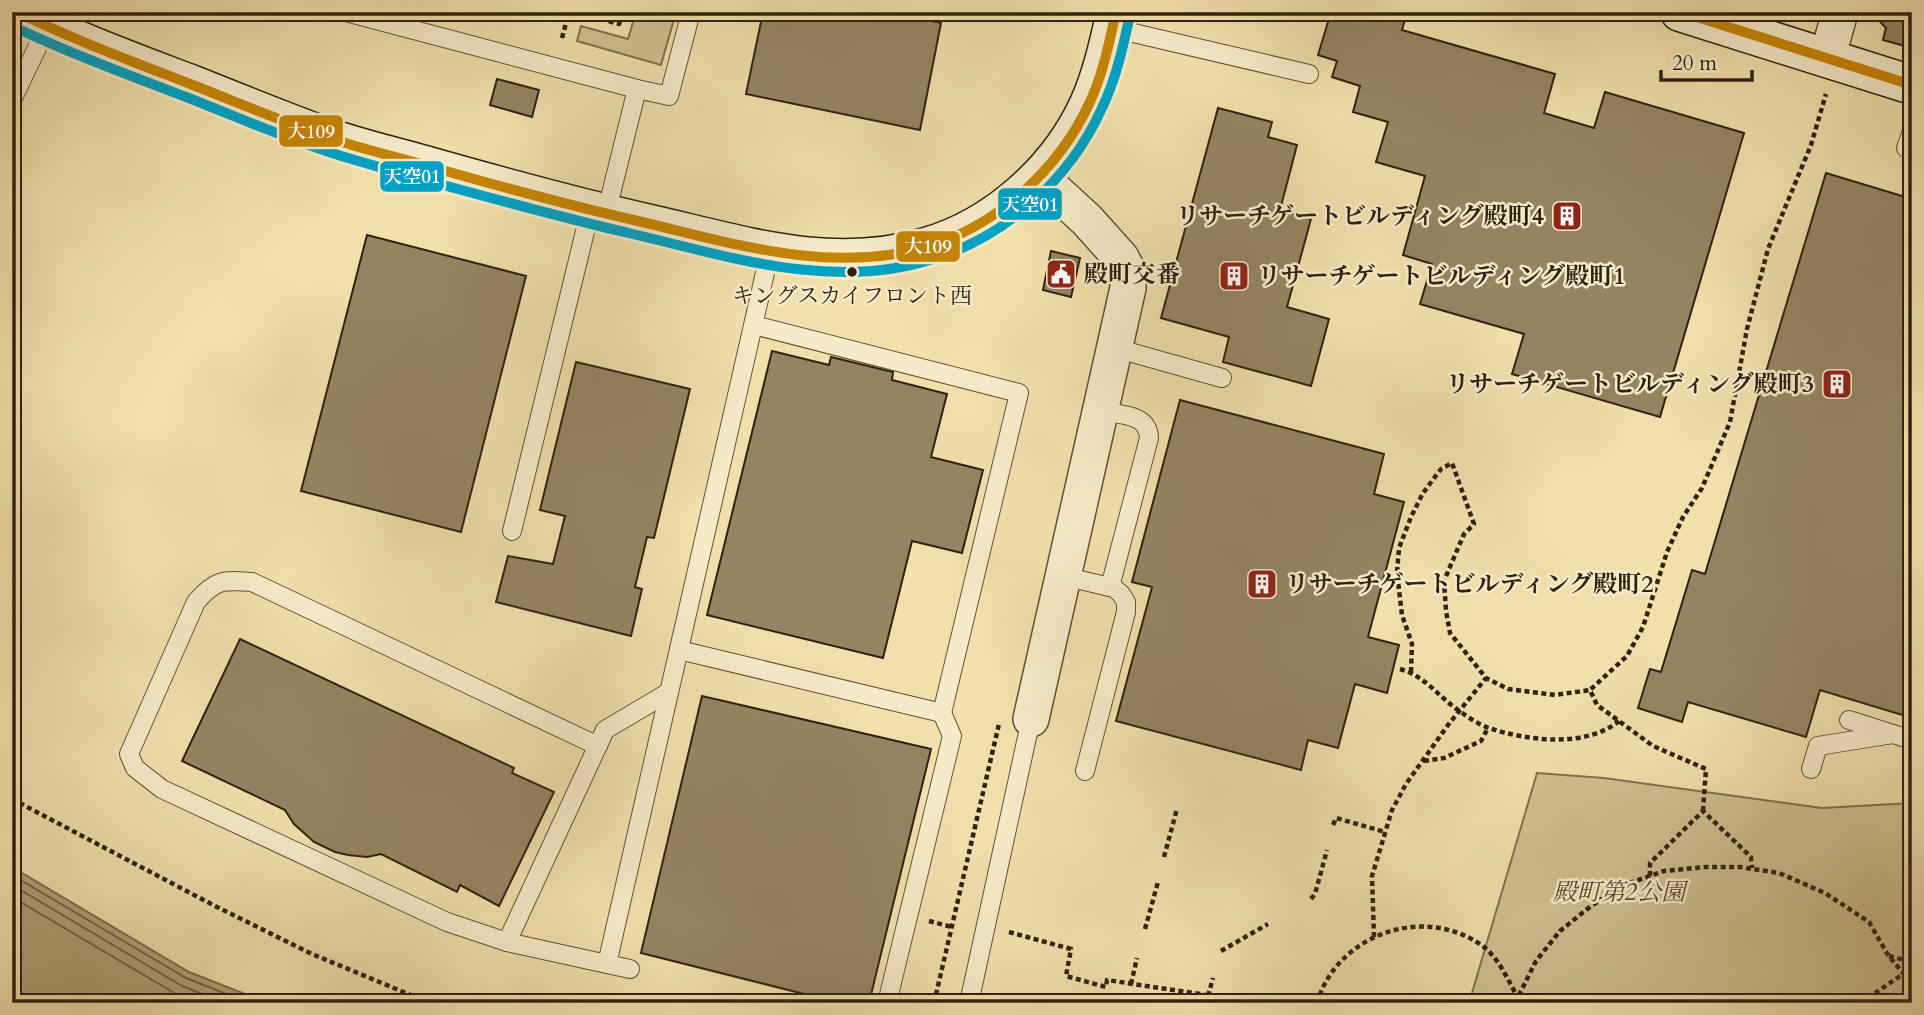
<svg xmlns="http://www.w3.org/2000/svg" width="1924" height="1015" font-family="Cardo,'Noto Serif JP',serif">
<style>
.green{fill:#d0c092;stroke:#807152;stroke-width:2}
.water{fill:#af9f78;stroke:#7c6d4f;stroke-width:2}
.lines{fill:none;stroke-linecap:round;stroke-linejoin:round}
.shore{stroke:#6f6045;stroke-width:2}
.building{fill:#948562;stroke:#2f2212;stroke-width:2}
.lane-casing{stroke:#605238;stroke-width:20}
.street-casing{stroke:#605238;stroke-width:38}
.secondary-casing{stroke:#2f2212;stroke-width:41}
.path{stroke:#2f2212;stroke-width:4.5;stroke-dasharray:5 3.5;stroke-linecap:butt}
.lane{stroke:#f6ebc9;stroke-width:18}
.street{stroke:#f6ebc9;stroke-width:35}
.secondary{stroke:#f6ebc9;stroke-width:38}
.bus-1-casing{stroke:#f6ebc9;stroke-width:16}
.bus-2-casing{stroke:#f6ebc9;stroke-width:16}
.bus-1{stroke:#c58504;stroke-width:10}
.bus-2{stroke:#02a2c5;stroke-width:10}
.bus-dot{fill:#2f2212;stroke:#f6ebc9;stroke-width:2.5}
.labels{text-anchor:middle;stroke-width:5;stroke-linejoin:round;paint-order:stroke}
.bus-label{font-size:22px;fill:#2f2212;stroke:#f6ebc9}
.poi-label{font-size:24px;font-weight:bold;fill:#2f2212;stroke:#f6ebc9;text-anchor:start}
.park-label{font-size:24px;font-style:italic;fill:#574a32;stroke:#f6ebc9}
.line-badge{stroke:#f6ebc9;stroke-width:2.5}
.badge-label{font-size:19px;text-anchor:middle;font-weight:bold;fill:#fff}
</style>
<rect width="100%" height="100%" fill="#f1e0ac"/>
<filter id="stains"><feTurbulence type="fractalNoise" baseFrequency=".00286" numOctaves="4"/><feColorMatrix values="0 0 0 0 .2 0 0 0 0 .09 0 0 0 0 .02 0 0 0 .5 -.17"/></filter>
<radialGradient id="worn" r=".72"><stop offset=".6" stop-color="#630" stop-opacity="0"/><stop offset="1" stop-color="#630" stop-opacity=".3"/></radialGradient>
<g class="green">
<path d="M 636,12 L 676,12 L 661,65 L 577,41 L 581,26 L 628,39 Z"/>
<path d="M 1537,773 L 1604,778 L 1822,808 L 1912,803 L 1912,1003 L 1469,1003 Z"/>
</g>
<path class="water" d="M 12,867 L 189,972 L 268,1003 L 12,1003 Z"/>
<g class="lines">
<g class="shore">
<path d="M 12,875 L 186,978 L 249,1003"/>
<path d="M 12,885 L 182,986 L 225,1003"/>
<path d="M 12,897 L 176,994 L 196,1003"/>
</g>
</g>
<g class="building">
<path d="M 763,12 L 889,12 L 941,23 L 920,130 L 746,94 Z"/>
<path d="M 1331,12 L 1407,12 L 1402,30 L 1555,74 L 1544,113 L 1594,128 L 1605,92 L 1744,133 L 1660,417 L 1512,374 L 1524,334 L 1420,304 L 1432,264 L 1403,255 L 1425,176 L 1376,162 L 1388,122 L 1353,112 L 1360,86 L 1332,77 L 1337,61 L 1318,55 Z"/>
<path d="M 1871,12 L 1912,12 L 1912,48 L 1883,40 L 1886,28 Z"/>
<path d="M 497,79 L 539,90 L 532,117 L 490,105 Z"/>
<path d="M 1218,108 L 1272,122 L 1268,137 L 1297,145 L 1280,210 L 1311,219 L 1287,307 L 1329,319 L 1311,386 L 1223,362 L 1229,337 L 1161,318 Z"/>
<path d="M 1826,173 L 1912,199 L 1912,718 L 1820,690 L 1806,737 L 1688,702 L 1682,722 L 1638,708 L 1650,669 L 1661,672 L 1692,570 L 1705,574 Z"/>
<path d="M 367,235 L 526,276 L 461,532 L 301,491 Z"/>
<path d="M 1051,251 L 1080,258 L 1071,297 L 1043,290 Z"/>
<path d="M 772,351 L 829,365 L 831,357 L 893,372 L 892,380 L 947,394 L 931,457 L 983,470 L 962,553 L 912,541 L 883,658 L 707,615 Z"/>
<path d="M 576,362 L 690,389 L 654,538 L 647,537 L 635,587 L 642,589 L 631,636 L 496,602 L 508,556 L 553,564 L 565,516 L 540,510 Z"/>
<path d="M 1180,400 L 1384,454 L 1374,494 L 1404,502 L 1368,637 L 1399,645 L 1387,693 L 1355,684 L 1338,748 L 1308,740 L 1301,770 L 1116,721 L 1152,587 L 1132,582 Z"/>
<path d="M 240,639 L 514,768 L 512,773 L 554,792 L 499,906 L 460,885 L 457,892 L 381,854 L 367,857 L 348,855 L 335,852 L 314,842 L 294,824 L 285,810 L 182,761 Z"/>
<path d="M 702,696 L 931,749 L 869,1003 L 840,1003 L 641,953 Z"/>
</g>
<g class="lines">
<g class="lane-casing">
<g id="lane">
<path d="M 346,12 L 637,89 L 606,214"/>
<path d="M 1112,28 L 1309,74"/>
<path d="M 637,89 L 669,96 L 691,12"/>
<path d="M 12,100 L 47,27"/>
<path d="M 1912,131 L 1906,148 L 1912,150"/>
<path d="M 754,325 L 1019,393 L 942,713"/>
<path d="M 1115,348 L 1222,378"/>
<path d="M 1100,411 C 1120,415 1148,413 1149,438 L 1110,587"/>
<path d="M 512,531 L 590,211"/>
<path d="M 1063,576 L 1114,588 L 1121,594 L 1126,602 L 1126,612 L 1085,771"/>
<path d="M 679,650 L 942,713 L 952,736 L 887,1003"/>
<path d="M 1849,720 L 1912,740"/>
<path d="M 598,746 L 252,582 C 223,580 216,579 196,602 L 129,754 L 135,768 L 162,789 L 447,922 L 507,942 L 607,964"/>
<path d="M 1811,769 L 1818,746 L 1893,734"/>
<path d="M 507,942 L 605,730 L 669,692"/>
<path d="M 630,969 L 607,964 L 770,251"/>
<path d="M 969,1003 L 1031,719"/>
</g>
</g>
<g class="street-casing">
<g id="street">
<path d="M 1827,59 L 1840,12"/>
<path d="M 1031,719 L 1128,288 L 1127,269 L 1121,258 L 1087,220 L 1039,176"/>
</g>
</g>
<g class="secondary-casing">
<g id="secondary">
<path d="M 16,12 C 73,40 133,62 193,85 C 236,102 280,120 324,136 C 358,148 393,156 428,166 C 502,187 575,207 650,224 C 743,245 831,275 926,247 C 996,227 1059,170 1089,104 C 1102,75 1109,43 1116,12"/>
<path d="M 1680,12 L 1912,85"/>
</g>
</g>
<g class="path">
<path d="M 576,12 L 619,24 L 623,12"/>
<path d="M 562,38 L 569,12"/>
<path d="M 1400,669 C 1426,676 1439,698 1461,712 C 1469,718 1480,725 1489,728 C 1528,741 1586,748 1619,721"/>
<path d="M 1411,672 L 1412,644 L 1402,615 L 1397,573 L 1399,548 L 1411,517 L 1423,493 L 1441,469 L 1452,463 L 1474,524 L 1464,534 L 1444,581 L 1446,611 L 1450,633 L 1486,678 L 1508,689 L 1555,695 L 1590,690"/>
<path d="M 1424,761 L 1444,758 L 1481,741 L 1488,728"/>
<path d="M 12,799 L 215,906 L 312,954 L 430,1003"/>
<path d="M 1703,811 L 1706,769 L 1653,746 L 1597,705 L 1590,690 L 1627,656 L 1643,627 L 1667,552 L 1683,517 L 1702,488 L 1730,422 L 1747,329 L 1768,249 L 1811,145 L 1826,94"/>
<path d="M 1333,825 L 1336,818 L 1385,832"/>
<path d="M 1164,857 L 1177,809"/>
<path d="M 1650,876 L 1650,863 L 1703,811 L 1751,857 L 1752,868"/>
<path d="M 1311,899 L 1315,894 L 1327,850"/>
<path d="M 929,921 L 952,927"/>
<path d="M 1145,929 L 1158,882"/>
<path d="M 1009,932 L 1071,949 L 1066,976 L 1106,987 L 1107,980 L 1259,1003"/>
<path d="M 1374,937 L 1372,876 L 1392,810 L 1406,784 L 1448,725 L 1486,678"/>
<path d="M 1221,951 L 1268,924"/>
<path d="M 1889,956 L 1912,962"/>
<path d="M 1131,984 L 1137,958"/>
<path d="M 1208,996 L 1213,978"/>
<path d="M 934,1003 L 999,724"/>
<path d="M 1317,1003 C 1337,934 1425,903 1484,947 C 1499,959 1508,980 1517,996"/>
<path d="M 1515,1003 L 1536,961 L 1560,931 L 1591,906 L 1624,885 L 1664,871 L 1706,867 L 1740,867 L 1779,873 L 1825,893 L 1869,922 L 1888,955 L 1912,984"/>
<path d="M 1861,1003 L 1903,974"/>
</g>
<use href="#lane" class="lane"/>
<use href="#street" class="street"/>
<use href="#secondary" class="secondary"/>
<g class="bus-1-casing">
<g id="bus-1">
<path d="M 17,12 C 74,40 134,62 193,85 C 241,104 288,124 336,140 C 366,150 397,157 428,166 C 498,186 567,205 638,221 C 732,243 830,275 926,247 C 997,226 1058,170 1089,104 C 1103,75 1109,43 1116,12"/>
<path d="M 1681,12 L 1912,85"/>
</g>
</g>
<g class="bus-2-casing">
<path id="bus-2" d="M 12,26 C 69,53 128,75 186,97 C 235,116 282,137 332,153 C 363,163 394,171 425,180 C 494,199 563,218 633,234 C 730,257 834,291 933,259 C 1007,236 1070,179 1102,108 C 1116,79 1123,47 1130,15"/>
</g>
<use href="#bus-1" class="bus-1"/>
<use href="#bus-2" class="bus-2"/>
</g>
<defs>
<g id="building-square" transform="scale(1.575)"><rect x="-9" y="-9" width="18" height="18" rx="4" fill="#8f2418" stroke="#f6ebc9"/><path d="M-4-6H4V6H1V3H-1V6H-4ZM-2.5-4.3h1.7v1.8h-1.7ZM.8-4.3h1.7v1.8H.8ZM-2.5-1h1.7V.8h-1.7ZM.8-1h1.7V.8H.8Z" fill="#fff"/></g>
<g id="civic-square" transform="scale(1.575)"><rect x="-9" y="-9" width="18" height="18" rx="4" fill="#8f2418" stroke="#f6ebc9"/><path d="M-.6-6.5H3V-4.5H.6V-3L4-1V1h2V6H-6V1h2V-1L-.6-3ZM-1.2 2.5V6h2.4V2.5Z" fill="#fff"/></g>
</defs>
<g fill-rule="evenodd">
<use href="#building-square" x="1567" y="216"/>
<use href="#civic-square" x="1061" y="274"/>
<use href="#building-square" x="1234" y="276"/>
<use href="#building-square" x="1837" y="384"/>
<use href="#building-square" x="1262" y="584"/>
</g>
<circle class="bus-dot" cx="852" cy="272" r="6"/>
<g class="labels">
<g class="bus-label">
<text x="852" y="303">キングスカイフロント西</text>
</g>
<g class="poi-label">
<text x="1544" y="224" text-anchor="end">リサーチゲートビルディング殿町4</text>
<text x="1084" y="282">殿町交番</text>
<text x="1257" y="284">リサーチゲートビルディング殿町1</text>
<text x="1814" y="392" text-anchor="end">リサーチゲートビルディング殿町3</text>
<text x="1285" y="592">リサーチゲートビルディング殿町2</text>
</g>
<g class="park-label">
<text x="1619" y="900">殿町第2公園</text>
</g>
</g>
<g class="line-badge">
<rect x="278" y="114" width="66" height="34" rx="7" fill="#c58504"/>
<rect x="379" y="160" width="66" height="33" rx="7" fill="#02a2c5"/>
<rect x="997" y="187" width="66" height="34" rx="7" fill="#02a2c5"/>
<rect x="895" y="230" width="66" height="33" rx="7" fill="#c58504"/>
</g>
<g class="badge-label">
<text x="311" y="138">大109</text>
<text x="412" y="183">天空01</text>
<text x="1030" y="211">天空01</text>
<text x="928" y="253">大109</text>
</g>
<rect width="1924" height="1015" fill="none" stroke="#f1e0ac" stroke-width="42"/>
<rect x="14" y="14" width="1896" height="987" fill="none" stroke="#2f2212" stroke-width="3.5"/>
<rect x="21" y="21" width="1882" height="973" fill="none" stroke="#2f2212" stroke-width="2"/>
<path d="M1661 70v10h91v-10" fill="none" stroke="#2f2212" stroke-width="3.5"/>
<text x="1672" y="70" font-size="21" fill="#2f2212" stroke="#f6ebc9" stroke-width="5" paint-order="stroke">20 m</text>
<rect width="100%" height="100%" filter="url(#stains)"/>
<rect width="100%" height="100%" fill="url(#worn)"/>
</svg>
